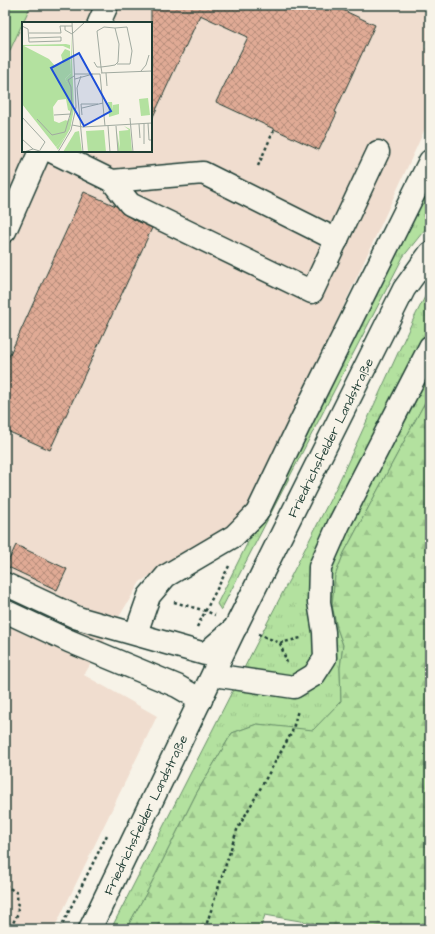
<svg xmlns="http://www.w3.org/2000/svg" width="435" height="934" font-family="'Architects Daughter',sans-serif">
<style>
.built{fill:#f0ddcf;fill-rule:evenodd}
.grass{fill:url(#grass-tufts);stroke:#698f6a}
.forest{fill:url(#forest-firs);stroke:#698f6a}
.pitch{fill:#b3e19f;stroke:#698f6a}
.building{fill:url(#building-cross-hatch);stroke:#1f3d34}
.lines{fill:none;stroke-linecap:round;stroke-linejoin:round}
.minor-casing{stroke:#1f3d34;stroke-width:25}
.major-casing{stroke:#1f3d34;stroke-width:25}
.path{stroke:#1f3d34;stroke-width:2.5;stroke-dasharray:3 3;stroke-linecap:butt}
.minor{stroke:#f7f3e8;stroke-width:22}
.major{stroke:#f7f3e8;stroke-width:22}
.labels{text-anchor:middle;stroke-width:3;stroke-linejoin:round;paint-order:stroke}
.street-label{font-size:13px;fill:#1f3d34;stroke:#f7f3e8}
.inset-road{fill:none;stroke:#a1aaa0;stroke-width:1}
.view{fill:#1d4ed8;fill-opacity:0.15;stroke:#1d4ed8;stroke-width:2}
.inset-edge{fill:none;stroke:#1f3d34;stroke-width:2}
</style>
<defs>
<pattern id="grass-tufts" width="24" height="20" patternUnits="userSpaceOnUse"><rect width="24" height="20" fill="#b3e19f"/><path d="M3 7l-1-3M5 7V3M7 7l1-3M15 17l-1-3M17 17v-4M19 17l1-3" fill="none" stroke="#9ac28a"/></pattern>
<pattern id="forest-firs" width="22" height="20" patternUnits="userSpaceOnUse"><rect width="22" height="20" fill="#b3e19f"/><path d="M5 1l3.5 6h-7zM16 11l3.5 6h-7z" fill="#9ac28a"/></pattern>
<pattern id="building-cross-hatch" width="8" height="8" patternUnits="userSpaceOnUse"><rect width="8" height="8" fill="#e0aa95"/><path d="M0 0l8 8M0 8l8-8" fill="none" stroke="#b58c7a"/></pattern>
</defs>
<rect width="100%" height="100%" fill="#f7f3e8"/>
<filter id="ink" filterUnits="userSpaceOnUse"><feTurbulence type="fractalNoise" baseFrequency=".025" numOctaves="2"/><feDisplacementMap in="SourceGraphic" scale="8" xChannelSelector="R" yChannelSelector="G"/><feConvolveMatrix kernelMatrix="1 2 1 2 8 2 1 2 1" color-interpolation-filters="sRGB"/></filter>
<g filter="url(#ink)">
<path class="built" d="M 5,5 L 430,5 L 430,33 L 424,47 L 430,50 L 430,118 L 249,512 L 140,582 L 84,675 L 157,716 L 54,929 L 5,929 ZM 23,23 L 151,23 L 151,151 L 23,151 Z"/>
<g class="grass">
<path d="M 430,178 L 430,223 L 403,257 L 221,610 L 217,604 Z"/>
<path d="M 430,287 L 430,393 L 344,553 L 335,576 L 332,605 L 337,628 L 343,645 L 340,668 L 341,701 L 313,731 L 257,724 L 232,733 L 196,794 L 147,892 L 126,929 L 111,929 L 337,486 L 413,320 Z"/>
</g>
<path class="forest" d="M 430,393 L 430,929 L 347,929 L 265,915 L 260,929 L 126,929 L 147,892 L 196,794 L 232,733 L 257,724 L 313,730 L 341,701 L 340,668 L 343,645 L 337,628 L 332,605 L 335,576 L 344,553 Z"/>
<path class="pitch" d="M 5,5 L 31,5 L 5,61 Z"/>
<g class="building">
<path d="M 151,5 L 332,5 L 375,25 L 335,112 L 337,113 L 319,150 L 216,102 L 248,37 L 200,15 L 151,121 Z"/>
<path d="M 84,192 L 116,206 L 125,215 L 152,228 L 50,450 L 5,430 L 5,365 Z"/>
<path d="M 16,545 L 67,569 L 57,590 L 6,566 Z"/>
</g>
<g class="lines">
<g class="minor-casing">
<g id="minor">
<path d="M 99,23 L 107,5"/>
<path d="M 51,151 L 112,181 L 203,173 L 337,240"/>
<path d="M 112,181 L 130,204 L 312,292 L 378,152"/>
<path d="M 5,231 L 40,151"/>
<path d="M 5,584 L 78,618 L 205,654 L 236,627"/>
<path d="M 5,611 L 69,641 L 177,686 L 201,700"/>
<path d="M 136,633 L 149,596 L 166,576 L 234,536 L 257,513 L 303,417 L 430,161"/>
<path d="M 213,675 L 294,687 L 314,675 L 325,658 L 324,632 L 319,602 L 320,567 L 339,524 L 430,347"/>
</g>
</g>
<g class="major-casing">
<g id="major">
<path id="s1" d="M 90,929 L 236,626 L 404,289 L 430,253"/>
</g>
</g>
<g class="path">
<path d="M 258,166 L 274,130"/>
<path d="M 174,602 L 206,611 L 215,615"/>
<path d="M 197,627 L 229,566"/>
<path d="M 258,634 L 280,643 L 287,663"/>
<path d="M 280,643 L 301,638"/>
<path d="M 5,885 L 17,893 L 18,913 L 10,929"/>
<path d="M 60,929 L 108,833"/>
<path d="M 205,929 L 237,830 L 292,732 L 298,710"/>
</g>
<use href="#minor" class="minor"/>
<use href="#major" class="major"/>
</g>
</g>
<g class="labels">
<g class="street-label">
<text dy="5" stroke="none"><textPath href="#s1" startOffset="547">Friedrichsfelder Landstraße</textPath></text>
<text dy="5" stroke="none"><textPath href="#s1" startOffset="127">Friedrichsfelder Landstraße</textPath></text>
</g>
</g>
<g transform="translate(22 22)">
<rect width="130" height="130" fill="#f7f3e8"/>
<path d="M 49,12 L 52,87 L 48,107 L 36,128 L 34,125 L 42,116 L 44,100 L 48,96 L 48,66 L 43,57 L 49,51 ZM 102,104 L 108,107 L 110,129 L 96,130 L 95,111 L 98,127 L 97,109 L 107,108 Z" fill="#b3e19f"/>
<path d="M 44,22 L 48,23 L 48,27 L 41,24 L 2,24 L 27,37 L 33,44 L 41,41 L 39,33 L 43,27 L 48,29 L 49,51 L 43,57 L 48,65 L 48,89 L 46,88 L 44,77 L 36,78 L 31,85 L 32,99 L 37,101 L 44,98 L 49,103 L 42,116 L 34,125 L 0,82 L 0,23 ZM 82,108 L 84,130 L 66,130 L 64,109 Z" fill="#b3e19f"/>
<path d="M 57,109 L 60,130 L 41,130 L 53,110 Z" fill="#b3e19f"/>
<path d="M 126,76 L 128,93 L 119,94 L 117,77 ZM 86,80 L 90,80 L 91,88 L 91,83 L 97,82 L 97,92 L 87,95 Z" fill="#b3e19f"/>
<path class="inset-road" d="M 0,4 L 6,7 L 7,20 L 39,19 L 39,15 L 7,16M 50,4 L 43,4 L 43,8 L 50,12 L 63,0M 93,6 L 105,5 L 110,29 L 108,42 L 95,42M 7,11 L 39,11 L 38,4 L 43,4M 72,40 L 75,45 L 79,45 L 87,44 L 93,43 L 96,40 L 97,22 L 93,6 L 82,5 L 75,9 L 79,45 L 80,51M 119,49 L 124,43 L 127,33M 79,51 L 130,49M 84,51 L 85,64M 52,52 L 78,52 L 83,104M 59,54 L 55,66 L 61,130M 53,57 L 71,52M 60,86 L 81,81M 32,93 L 49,92M 60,93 L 59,82 L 76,82M 0,95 L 23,120 L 18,128M 108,96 L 111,130M 15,97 L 30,113 L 43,110 L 50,86 L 49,65 L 46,58 L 52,54M 126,101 L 127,118 L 130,118M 117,102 L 118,116M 122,102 L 122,122M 50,103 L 61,105 L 130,101M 86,104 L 88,130M 94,104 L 96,130M 0,117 L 11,127M 2,130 L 11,127 L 21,130M 36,130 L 49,108 L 54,85 L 50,0"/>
<path class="view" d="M 57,31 L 89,89 L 62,104 L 29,46 Z"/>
<rect width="130" height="130" class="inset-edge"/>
</g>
<rect width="435" height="934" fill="none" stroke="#f7f3e8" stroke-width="20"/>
<rect x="10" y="10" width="415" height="914" fill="none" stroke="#1f3d34" stroke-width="1.5" filter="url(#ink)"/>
</svg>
